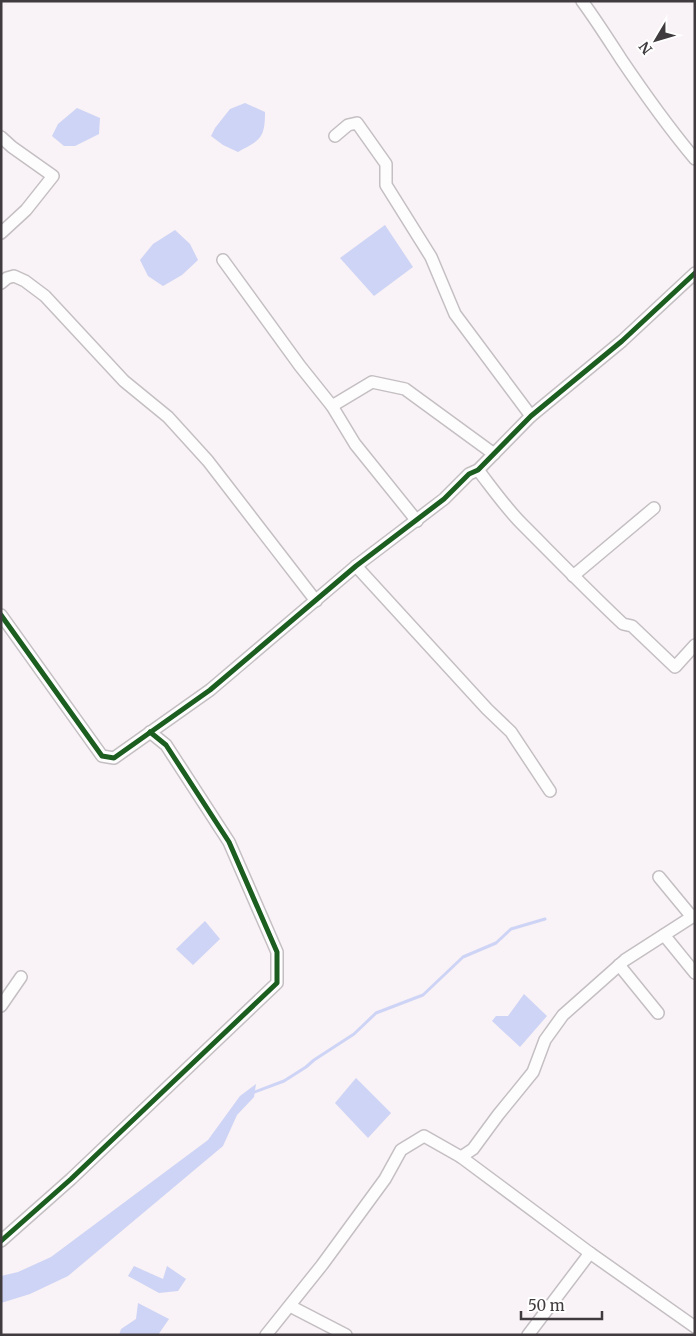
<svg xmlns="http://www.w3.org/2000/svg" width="696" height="1336" font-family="Merriweather,serif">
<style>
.water{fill:#ced4f5}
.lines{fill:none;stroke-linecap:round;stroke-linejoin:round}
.stream{stroke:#ced4f5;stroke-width:3}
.minor-casing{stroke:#c4bfc2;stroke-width:14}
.minor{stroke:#fefdfe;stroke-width:11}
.cycleway-casing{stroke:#fff;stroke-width:8}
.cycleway{stroke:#1b5e20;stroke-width:5}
</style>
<rect width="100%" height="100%" fill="#f9f2f6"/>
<g class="water">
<path d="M 245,103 L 265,112 C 265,139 260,140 238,152 L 223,145 L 211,136 L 215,128 L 230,109 Z"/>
<path d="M 77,108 L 100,118 L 99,134 L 75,146 L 64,146 L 52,136 L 58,124 Z"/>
<path d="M 385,225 L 413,267 L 374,296 L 340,258 Z"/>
<path d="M 175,230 L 190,244 L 198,260 L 182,275 L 163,286 L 148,276 L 140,260 L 153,244 Z"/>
<path d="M 205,921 L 220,939 L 193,965 L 176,949 Z"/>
<path d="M 524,994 L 547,1016 L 520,1047 L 492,1021 L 496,1016 L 508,1016 Z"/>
<path d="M 356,1078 L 391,1113 L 368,1138 L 335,1103 Z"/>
<path d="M 256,1084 L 254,1097 L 237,1115 L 223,1146 L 68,1276 L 30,1294 L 1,1303 L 1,1276 L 18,1272 L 51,1257 L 208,1140 L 240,1096 Z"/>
<path d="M 134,1266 L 163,1279 L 167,1266 L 186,1279 L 178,1291 L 159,1293 L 128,1276 Z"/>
<path d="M 138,1303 L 169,1319 L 158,1335 L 119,1335 L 121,1329 L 136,1319 Z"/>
</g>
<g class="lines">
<path class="stream" d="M 252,1093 L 284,1081 L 306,1067 L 314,1060 L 354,1034 L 376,1013 L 423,995 L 463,957 L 496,943 L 511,929 L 545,919"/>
<g class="minor-casing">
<g id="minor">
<path d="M 582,1 C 596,20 608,39 621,59 C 644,93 668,127 695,159"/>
<path d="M 335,136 L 348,125 L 357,123 L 386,164 L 386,185 L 431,257 L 455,314 L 531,416"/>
<path d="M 1,137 L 12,147 L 53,176 L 26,210 L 1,233"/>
<path d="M 223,260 L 300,366 L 332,406 L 355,444 L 417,521"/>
<path d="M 1,283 L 7,278 L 14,276 L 25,281 L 45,296 L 124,381 L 168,417 L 208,461 L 316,601"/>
<path d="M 332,406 L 372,382 L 405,389 L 494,454"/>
<path d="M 478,470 C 492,488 506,508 522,524 C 555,557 588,591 623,624 L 632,626 L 675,667 L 695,645"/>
<path d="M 356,566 L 487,709 L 511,732 L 550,791"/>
<path d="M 573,576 L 654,508"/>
<path d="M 1,615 L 102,756 L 114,758 L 210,690 L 356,566 L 444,499 L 469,474 L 478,470 L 531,416 L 622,341 L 695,273"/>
<path d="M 659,877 L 692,917"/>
<path d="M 664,935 L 695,973"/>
<path d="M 619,965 L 658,1013"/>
<path d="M 1,1006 L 21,977"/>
<path d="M 461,1157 L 473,1149 L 498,1115 L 533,1072 L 545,1040 L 563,1015 L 625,960 L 695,915"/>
<path d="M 1,1241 L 71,1179 L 277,983 L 277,952 L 229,842 L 166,745 L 150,732"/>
<path d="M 290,1306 L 346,1335"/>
<path d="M 266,1335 L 322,1265 L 385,1179 L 401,1150 L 424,1136 L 461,1157 L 590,1253 L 695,1327"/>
<path d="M 528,1335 L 590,1253"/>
</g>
</g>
<use href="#minor" class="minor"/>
<g class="cycleway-casing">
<g id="cycleway">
<path d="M 1,615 L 102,756 L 114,758 L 210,690 L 356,566 L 444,499 L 469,474 L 478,470 L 531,416 L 622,341 L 695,273"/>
<path d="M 1,1241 L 71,1179 L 277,983 L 277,952 L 229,842 L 166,745 L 150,732"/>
</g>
</g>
<use href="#cycleway" class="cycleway"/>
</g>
<rect width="696" height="1336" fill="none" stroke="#403b3e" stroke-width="5"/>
<g transform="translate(656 40) rotate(232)" stroke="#ffffff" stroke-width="4" paint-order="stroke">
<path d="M0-4L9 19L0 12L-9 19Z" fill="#403b3e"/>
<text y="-8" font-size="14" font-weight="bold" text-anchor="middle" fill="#403b3e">N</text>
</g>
<path d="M521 1311v8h81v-8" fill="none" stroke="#403b3e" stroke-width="2.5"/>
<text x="528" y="1311" font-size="15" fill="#403b3e" stroke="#ffffff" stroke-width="4" paint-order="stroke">50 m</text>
</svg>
